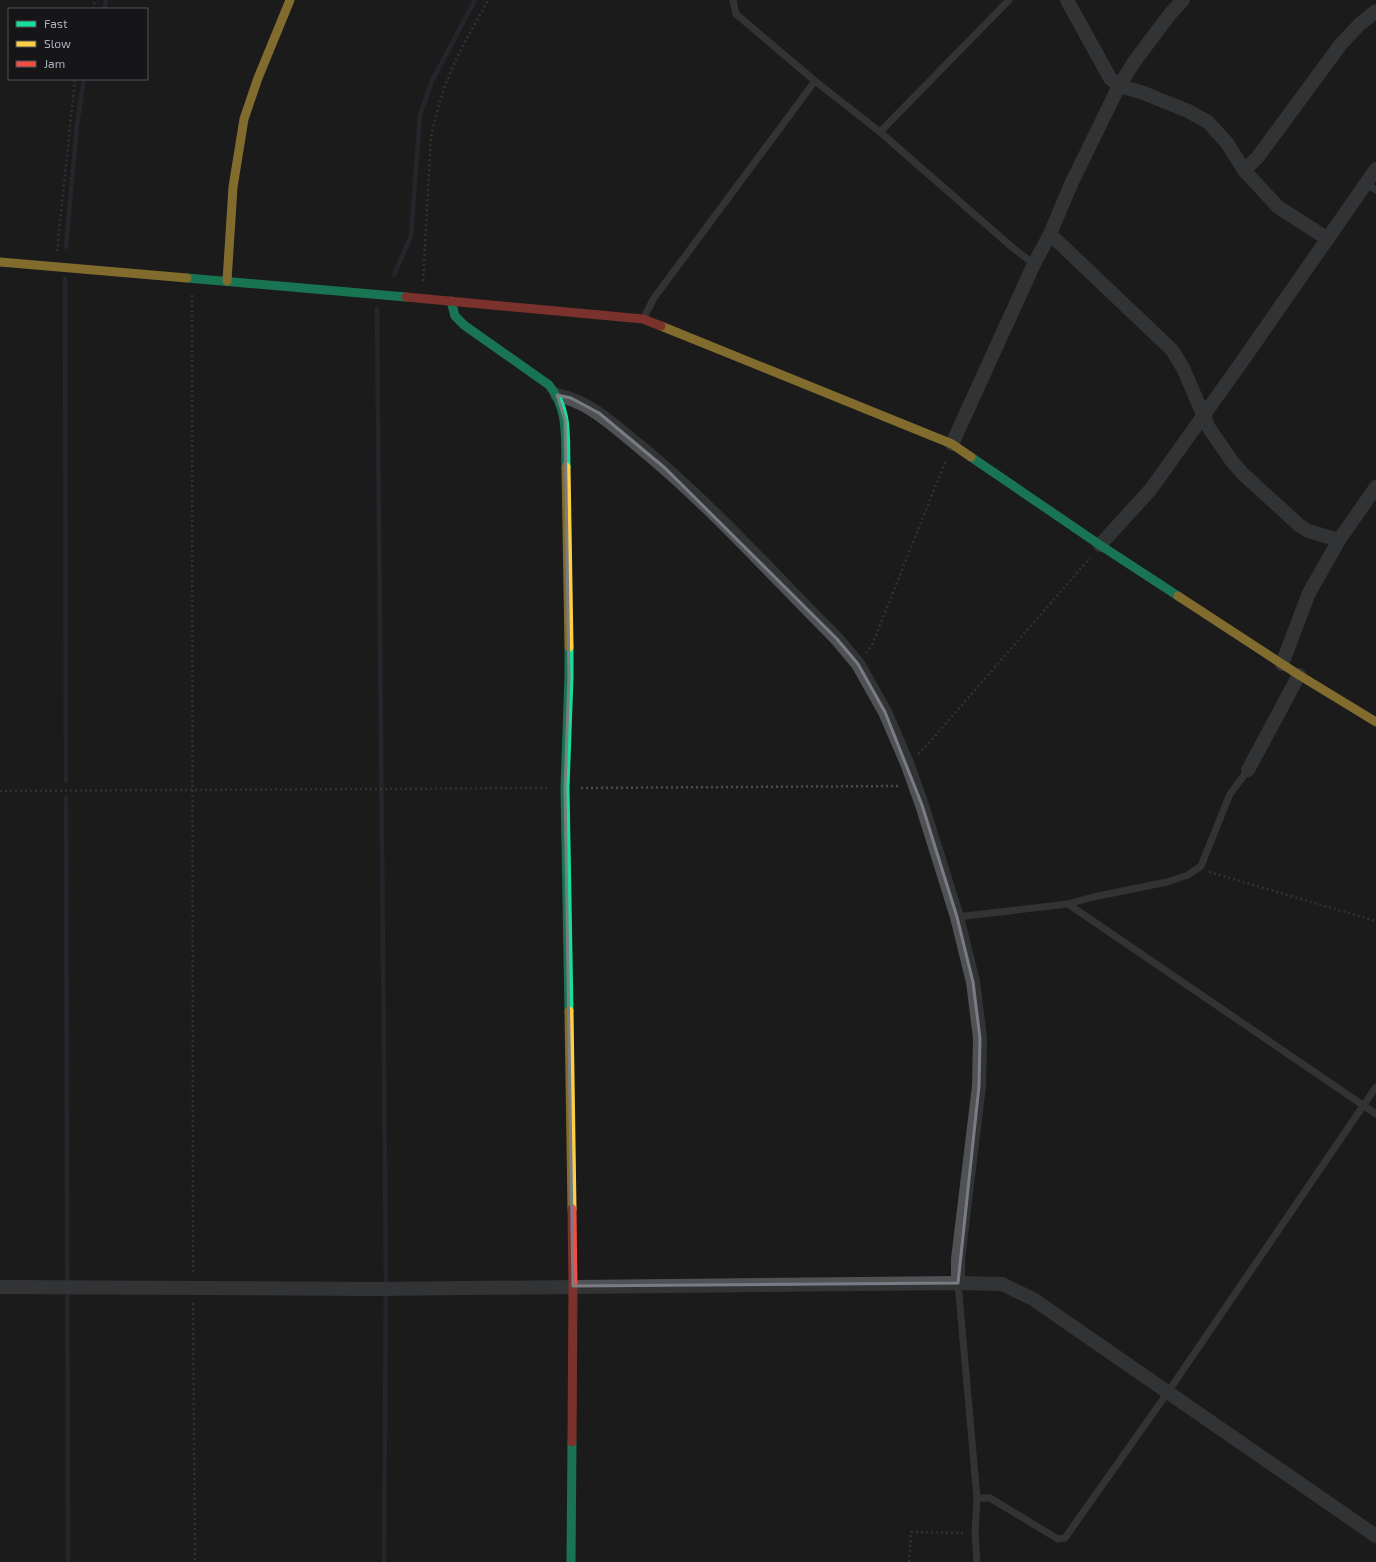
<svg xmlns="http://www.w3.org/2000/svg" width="1376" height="1562" font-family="'Exo 2',sans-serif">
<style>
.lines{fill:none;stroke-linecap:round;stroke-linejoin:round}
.stream{stroke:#2d353f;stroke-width:4.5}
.path{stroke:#4b4c4f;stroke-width:2.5;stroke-dasharray:2 3;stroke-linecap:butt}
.lane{stroke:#4f5155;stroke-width:7}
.street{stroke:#4f5155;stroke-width:14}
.fast{stroke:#16e098;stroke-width:9}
.slow{stroke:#ffcf43;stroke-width:9}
.jam{stroke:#f24e42;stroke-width:9}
.marked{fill:none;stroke:#797c85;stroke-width:3;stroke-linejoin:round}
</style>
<rect width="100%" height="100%" fill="#1b1b1c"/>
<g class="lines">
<g class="stream">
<path d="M 104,9 L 106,2"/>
<path d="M 66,247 L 77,124 L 84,79"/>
<path d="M 394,275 L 411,236 L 420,115 L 432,81 L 475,0"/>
<path d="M 65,279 L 66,781"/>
<path d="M 377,309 L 386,1280 L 384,1562"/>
<path d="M 66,798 L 68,1562"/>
</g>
<g class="path">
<path d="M 93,9 L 95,0"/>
<path d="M 57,251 L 75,79"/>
<path d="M 423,281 L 431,137 C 436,114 442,91 452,69 C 462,45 476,23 488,0"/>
<path d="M 192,295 L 193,1274"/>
<path d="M 866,653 L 872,645 L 946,460"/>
<path d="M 918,754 L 928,744 L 1090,558"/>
<path d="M 581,788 L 900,786"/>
<path d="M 0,791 L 548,788"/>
<path d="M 1209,872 L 1376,921"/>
<path d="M 193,1303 L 195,1562"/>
<path d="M 909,1562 L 911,1532 L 964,1533"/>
</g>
<g class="lane">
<path d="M 733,0 L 736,14 L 815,81 L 880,132 L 1013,248 L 1034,264"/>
<path d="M 880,132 L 1009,0"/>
<path d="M 1365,183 L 1376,190"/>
<path d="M 644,317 L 654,298 L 815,81"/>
<path d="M 1068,904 L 1376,1114"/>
<path d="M 957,917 L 1068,904 L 1093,897 L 1167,882 L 1188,875 L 1201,866 L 1230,794 L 1248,770"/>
<path d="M 958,1283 L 977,1498 L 975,1533 L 977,1562"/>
<path d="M 977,1498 L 990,1498 L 1058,1539 L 1065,1538 L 1168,1392 L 1376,1087"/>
</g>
<g class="street">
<path d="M 1067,0 L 1110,78 L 1119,86 L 1141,92 L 1188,111 L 1208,122 L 1227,143 L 1244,170 L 1278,207 L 1328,239"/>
<path d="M 1244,170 L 1257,158 L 1341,44 L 1359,25 L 1376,11"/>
<path d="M 1050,234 L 1172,350 L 1183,368 L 1209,428 L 1231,460 L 1242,473 L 1299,525 L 1308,531 L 1339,540"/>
<path d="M 557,395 C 590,402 613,425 639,446 C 710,504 772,574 837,639 L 858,664 L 885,712 L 907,763 L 922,805 L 957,917 L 973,982 L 980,1038 L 979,1086 L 958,1259 L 958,1283"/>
<path d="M 952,444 L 1034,264 L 1050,234 L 1072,182 L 1119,86 L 1134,62 L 1170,14 L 1183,0"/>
<path d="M 1100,545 L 1151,489 L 1241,363 L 1376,169"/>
<path d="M 1282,664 L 1309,593 L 1339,540 L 1376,487"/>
<path d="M 1248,770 L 1299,675"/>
<path d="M 0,1287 L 376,1289 L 958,1283 L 1002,1284 L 1033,1299 L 1376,1536"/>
</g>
<g class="fast">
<path d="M 187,278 L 406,297"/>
<path d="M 451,301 L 455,316 L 464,325 L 549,385 C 569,410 565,437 566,467"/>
<path d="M 971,457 L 1100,545 L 1178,596"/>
<path d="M 569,647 L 569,677 L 565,788 L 569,1011"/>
<path d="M 571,1562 L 572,1442"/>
</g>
<g class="slow">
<path d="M 0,262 L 187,278"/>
<path d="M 227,281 L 233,187 L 244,119 L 258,78 L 290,0"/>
<path d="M 661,326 L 952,444 L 971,457"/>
<path d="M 566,467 L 569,647"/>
<path d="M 1178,596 L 1299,675 L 1376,722"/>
<path d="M 569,1011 L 572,1209"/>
</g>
<g class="jam">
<path d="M 406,297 L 643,319 L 661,326"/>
<path d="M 572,1209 L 573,1286 L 572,1442"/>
</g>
</g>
<path d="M0 0H1376V1562H0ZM 557,395 L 571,398 L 599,413 L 665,468 L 837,639 L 858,664 L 885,712 L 922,805 L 957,917 L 973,982 L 980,1038 L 979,1086 L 958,1283 L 573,1286 L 565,788 L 569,677 L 565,420 Z" fill="#1b1b1c" fill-opacity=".55" fill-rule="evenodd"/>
<path class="marked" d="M 557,395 L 571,398 L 599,413 L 665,468 L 837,639 L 858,664 L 885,712 L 922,805 L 957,917 L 973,982 L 980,1038 L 979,1086 L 958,1283 L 573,1286 L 565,788 L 569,677 L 565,420 Z"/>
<rect x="8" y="8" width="140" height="72" fill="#161518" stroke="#52535a"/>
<rect x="16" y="21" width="20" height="6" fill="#16e098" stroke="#52535a"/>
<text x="44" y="28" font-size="12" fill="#acb0bd">Fast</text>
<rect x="16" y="41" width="20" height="6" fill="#ffcf43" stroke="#52535a"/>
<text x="44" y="48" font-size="12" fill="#acb0bd">Slow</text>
<rect x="16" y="61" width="20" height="6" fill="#f24e42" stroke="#52535a"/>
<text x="44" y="68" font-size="12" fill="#acb0bd">Jam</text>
</svg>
